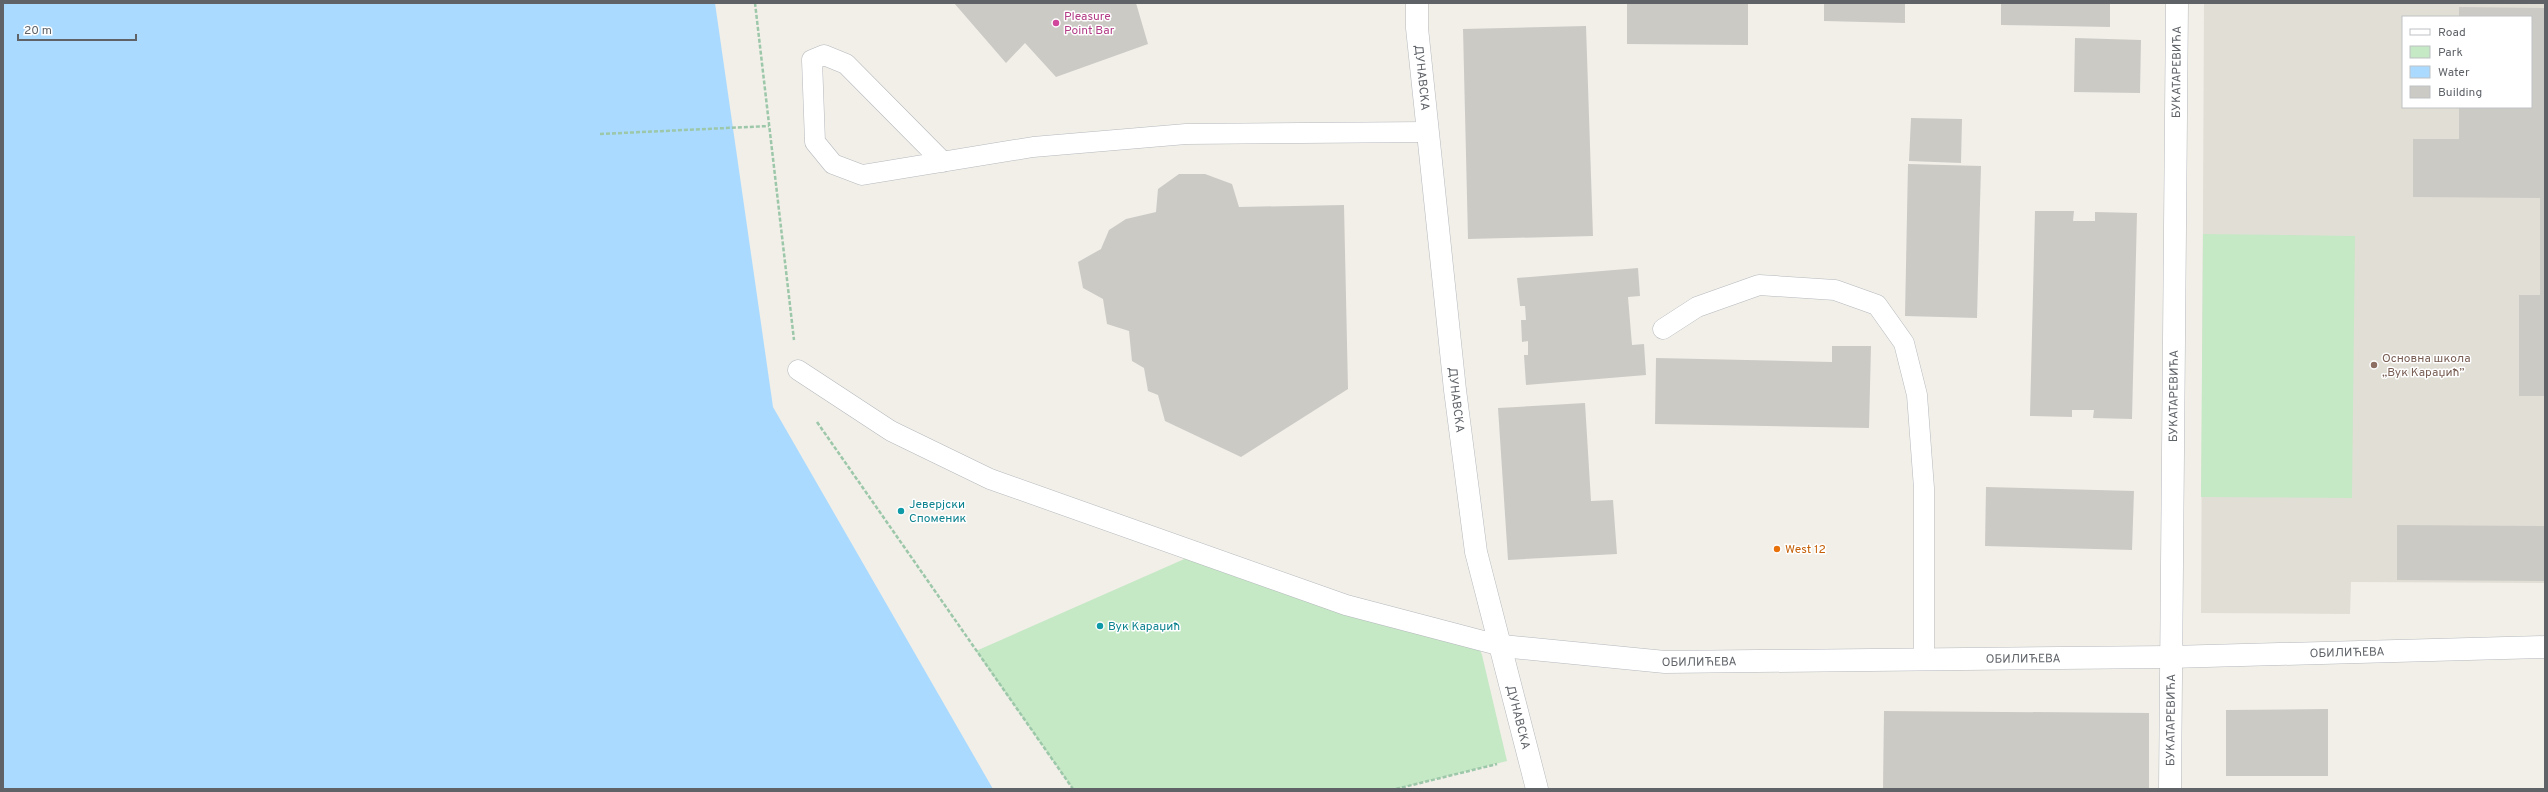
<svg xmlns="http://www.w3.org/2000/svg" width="2548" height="792" font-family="Overpass,sans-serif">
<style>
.education{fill:#e1ded6;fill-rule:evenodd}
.green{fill:#c5e8c5}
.water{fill:#aadaff}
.building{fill:#cccac5}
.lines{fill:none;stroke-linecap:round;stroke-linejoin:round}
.lane-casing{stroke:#b5b8bc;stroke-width:21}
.street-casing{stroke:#b5b8bc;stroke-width:23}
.path{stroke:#9cc7a9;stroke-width:2.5;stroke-dasharray:4 2;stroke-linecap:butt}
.lane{stroke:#fff;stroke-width:20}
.street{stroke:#fff;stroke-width:22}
.hotel-dot{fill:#d1479c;stroke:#fff;stroke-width:1.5}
.education-dot{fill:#8d6e63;stroke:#fff;stroke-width:1.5}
.culture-dot{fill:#0f9aa8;stroke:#fff;stroke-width:1.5}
.food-dot{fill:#e8710a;stroke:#fff;stroke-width:1.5}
.labels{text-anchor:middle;stroke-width:3;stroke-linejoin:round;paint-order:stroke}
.hotel-label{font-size:12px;fill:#b23c85;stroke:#fff;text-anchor:start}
.street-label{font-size:12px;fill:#5f6368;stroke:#fff}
.education-label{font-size:12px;fill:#785e54;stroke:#fff;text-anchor:start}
.culture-label{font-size:12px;fill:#0d838f;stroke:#fff;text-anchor:start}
.food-label{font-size:12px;fill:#c56008;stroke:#fff;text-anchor:start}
</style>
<rect width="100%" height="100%" fill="#f1efe8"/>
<path class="education" d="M 2204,3 L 2545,3 L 2545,583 L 2351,582 L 2350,614 L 2201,613 ZM 2403,17 L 2531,17 L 2531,107 L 2403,107 Z"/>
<g class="green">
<path d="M 2203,234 L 2355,236 L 2352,498 L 2201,497 Z"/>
<path d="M 1198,553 L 1476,640 L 1482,655 L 1507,761 L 1396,789 L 1073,789 L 976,651 Z"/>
</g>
<path class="water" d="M 3,3 L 715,3 L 773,407 L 993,789 L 3,789 Z"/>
<g class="building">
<path d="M 954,3 L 1136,3 L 1148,44 L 1056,77 L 1025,43 L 1006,63 Z"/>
<path d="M 1627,3 L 1748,3 L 1748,45 L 1627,44 Z"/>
<path d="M 1824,3 L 1905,3 L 1905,23 L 1824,21 Z"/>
<path d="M 2001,3 L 2110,3 L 2110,27 L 2001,25 Z"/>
<path d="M 2459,7 L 2545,8 L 2545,396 L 2519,396 L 2519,295 L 2540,295 L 2540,198 L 2413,197 L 2413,139 L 2459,139 L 2459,107 L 2531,107 L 2531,17 L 2459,17 Z"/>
<path d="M 1586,26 L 1593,236 L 1468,239 L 1463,29 Z"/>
<path d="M 2075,38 L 2141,40 L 2140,93 L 2074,92 Z"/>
<path d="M 1911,118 L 1962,119 L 1961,163 L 1909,161 Z"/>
<path d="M 1908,164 L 1981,166 L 1977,318 L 1905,316 Z"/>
<path d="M 1179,174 L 1205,174 L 1232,184 L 1239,207 L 1344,205 L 1348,389 L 1241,457 L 1165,421 L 1158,395 L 1148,391 L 1144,368 L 1132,361 L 1129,331 L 1107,324 L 1103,299 L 1083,288 L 1078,262 L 1101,249 L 1109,230 L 1126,219 L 1156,212 L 1158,189 Z"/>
<path d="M 2035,211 L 2074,211 L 2073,221 L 2095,221 L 2095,212 L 2137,213 L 2132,419 L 2093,418 L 2094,410 L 2072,410 L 2072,417 L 2030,416 Z"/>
<path d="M 1638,268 L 1640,296 L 1628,297 L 1632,345 L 1644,344 L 1646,375 L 1526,385 L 1524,355 L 1528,355 L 1528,341 L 1522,342 L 1521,320 L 1526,320 L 1525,306 L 1520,306 L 1517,278 Z"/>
<path d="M 1832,346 L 1871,346 L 1869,428 L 1655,424 L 1656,358 L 1832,362 Z"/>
<path d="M 1585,403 L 1591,501 L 1613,500 L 1617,554 L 1508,560 L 1498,408 Z"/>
<path d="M 1986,487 L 2134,491 L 2132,550 L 1985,546 Z"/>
<path d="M 2397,525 L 2545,526 L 2545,581 L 2397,580 Z"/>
<path d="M 2328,709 L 2328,776 L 2226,776 L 2226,710 Z"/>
<path d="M 1884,711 L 2149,713 L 2149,789 L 1883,789 Z"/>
</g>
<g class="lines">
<g class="lane-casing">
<g id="lane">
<path d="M 943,162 L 846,64 L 824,55 L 812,60 L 815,142 L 833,164 L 862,175 L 1033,147 L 1186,134 L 1427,132"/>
<path d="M 1663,329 L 1697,307 L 1759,285 L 1835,290 L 1877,305 L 1904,343 L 1917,395 L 1924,488 L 1924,659"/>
<path d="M 798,370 L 891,431 L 990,479 L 1346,605 L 1502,646"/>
</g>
</g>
<g class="street-casing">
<g id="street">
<path id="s1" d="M 1417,3 L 1417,28 L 1455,390 L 1476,552 L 1537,789"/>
<path id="s2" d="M 1502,646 L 1665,662 L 2170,657 L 2545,647"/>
<path id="s3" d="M 2170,789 L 2177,3"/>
</g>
</g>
<g class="path">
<path d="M 755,3 L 794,340"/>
<path d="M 600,134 L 769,126"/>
<path d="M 817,422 L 1073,789"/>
<path d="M 1396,789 L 1497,764"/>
</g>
<use href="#lane" class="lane"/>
<use href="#street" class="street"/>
</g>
<circle class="hotel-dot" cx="1056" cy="23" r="4"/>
<circle class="education-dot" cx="2374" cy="365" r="4"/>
<g class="culture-dot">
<circle cx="901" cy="511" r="4"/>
<circle cx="1100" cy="626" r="4"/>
</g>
<circle class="food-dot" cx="1777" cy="549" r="4"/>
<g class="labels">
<g class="hotel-label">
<text x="1064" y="20">Pleasure<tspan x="1064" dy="14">Point Bar</tspan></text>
</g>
<g class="street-label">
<text dy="4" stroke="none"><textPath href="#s3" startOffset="717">БУКАТАРЕВИЋА</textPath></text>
<text dy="4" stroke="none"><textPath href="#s1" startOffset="75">ДУНАВСКА</textPath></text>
<text dy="4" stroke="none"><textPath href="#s3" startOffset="393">БУКАТАРЕВИЋА</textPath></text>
<text dy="4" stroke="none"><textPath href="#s1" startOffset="399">ДУНАВСКА</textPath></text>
<text dy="4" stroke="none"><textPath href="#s2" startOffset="846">ОБИЛИЋЕВА</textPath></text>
<text dy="4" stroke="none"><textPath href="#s2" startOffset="522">ОБИЛИЋЕВА</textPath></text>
<text dy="4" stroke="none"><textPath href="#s2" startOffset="198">ОБИЛИЋЕВА</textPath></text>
<text dy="4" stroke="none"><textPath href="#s1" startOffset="723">ДУНАВСКА</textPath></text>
<text dy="4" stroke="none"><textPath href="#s3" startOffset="69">БУКАТАРЕВИЋА</textPath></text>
</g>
<g class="education-label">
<text x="2382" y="362">Основна школа<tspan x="2382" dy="14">„Вук Караџић”</tspan></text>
</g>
<g class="culture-label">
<text x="909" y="508">Јеверјски<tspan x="909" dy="14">Споменик</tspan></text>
<text x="1108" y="630">Вук Караџић</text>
</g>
<g class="food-label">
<text x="1785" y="553">West 12</text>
</g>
</g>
<rect width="2548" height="792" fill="none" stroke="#5f6368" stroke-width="8"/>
<rect x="2402" y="16" width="130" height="92" fill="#ffffff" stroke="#bfc1c3"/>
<rect x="2410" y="29" width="20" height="6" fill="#ffffff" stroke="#bfc1c3"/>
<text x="2438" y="36" font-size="12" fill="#5f6368">Road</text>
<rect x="2410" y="46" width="20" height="12" fill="#c5e8c5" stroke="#bfc1c3"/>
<text x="2438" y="56" font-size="12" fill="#5f6368">Park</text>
<rect x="2410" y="66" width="20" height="12" fill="#aadaff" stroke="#bfc1c3"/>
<text x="2438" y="76" font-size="12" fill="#5f6368">Water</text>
<rect x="2410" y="86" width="20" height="12" fill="#cccac5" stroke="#bfc1c3"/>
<text x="2438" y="96" font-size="12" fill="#5f6368">Building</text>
<path d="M18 34v6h118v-6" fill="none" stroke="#5f6368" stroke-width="2"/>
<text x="24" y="34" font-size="12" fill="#5f6368" stroke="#ffffff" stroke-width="3" paint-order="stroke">20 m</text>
</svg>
